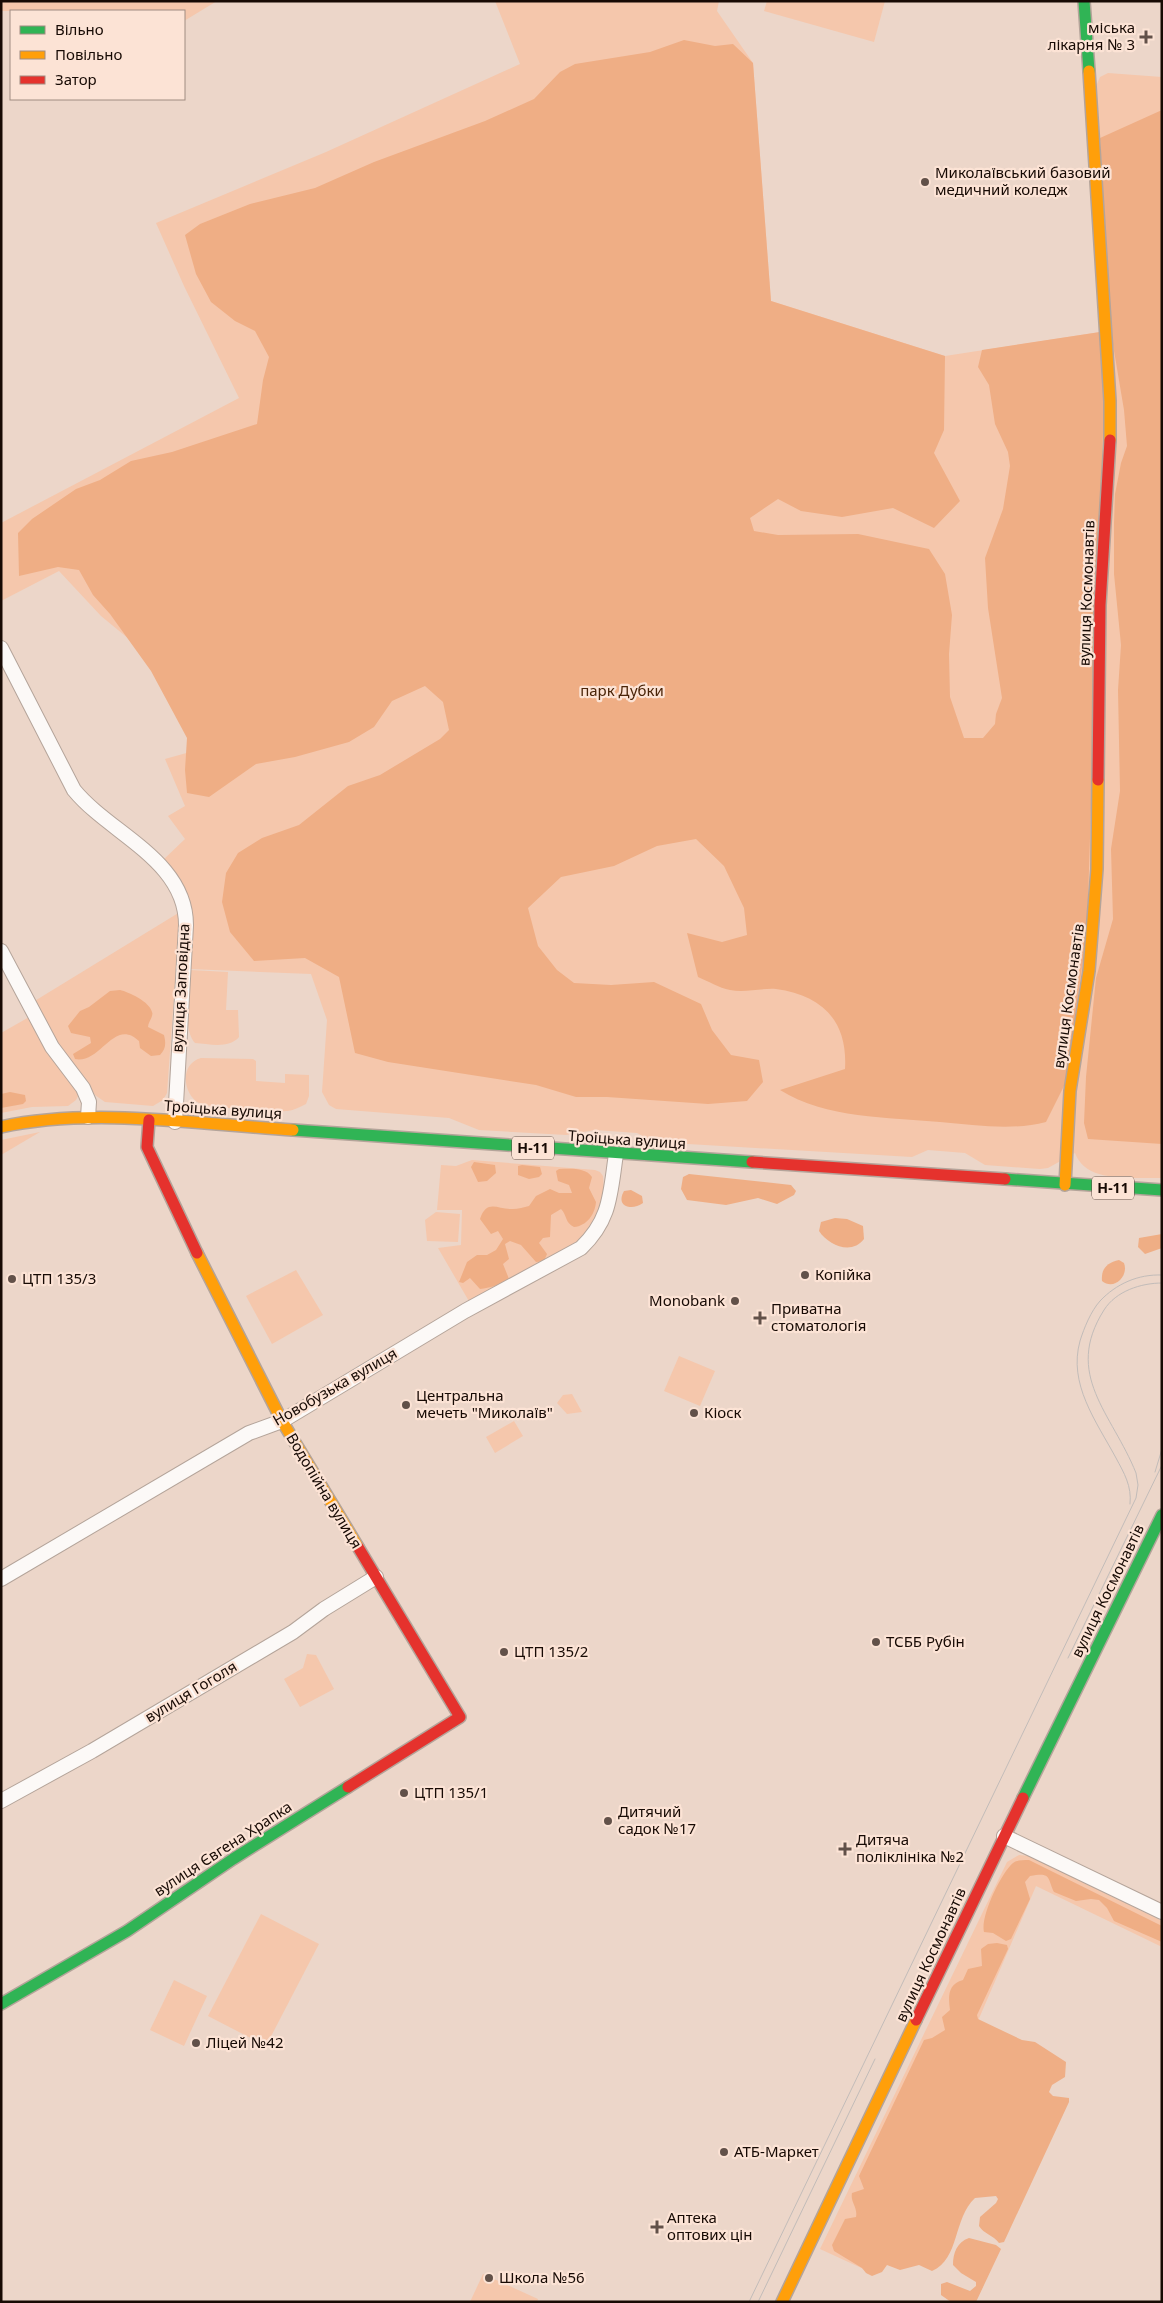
<svg xmlns="http://www.w3.org/2000/svg" width="1163" height="2303" font-family="'Noto Sans',sans-serif">
<style>
.green{fill:#f5c7ac}
.forest{fill:#efae85}
.lines{fill:none;stroke-linecap:round;stroke-linejoin:round}
.street-casing{stroke:#b4a49a;stroke-width:16}
.fast-casing{stroke:#b4a49a;stroke-width:14}
.slow-casing{stroke:#b4a49a;stroke-width:14}
.jam-casing{stroke:#b4a49a;stroke-width:14}
.street{stroke:#fcf9f7;stroke-width:14}
.fast{stroke:#30b455;stroke-width:11}
.slow{stroke:#ff9f0a;stroke-width:11}
.jam{stroke:#e5322d;stroke-width:11}
.tram{stroke:#c2bcb9;stroke-width:1}
.poi-dot{fill:#625149;stroke:#fce3d5;stroke-width:2}
.labels{text-anchor:middle;stroke-width:4.5;stroke-linejoin:round;paint-order:stroke}
.shield{fill:#fce3d5;stroke:#5c4b43;stroke-width:1}
.shield-label{font-size:14px;font-weight:bold;fill:#170a04}
.poi-label{font-size:15px;fill:#170a04;stroke:#fce3d5;text-anchor:start}
.street-label{font-size:15px;fill:#170a04;stroke:#fce3d5}
.park-label{font-size:15px;fill:#4a2408;stroke:#fce3d5}
</style>
<rect width="100%" height="100%" fill="#ecd6c9"/>
<g class="green">
<path d="M 1,1 L 217,1 L 184,21 L 184,11 L 1,11 Z"/>
<path d="M 495,1 L 719,1 L 717,11 L 753,63 L 771,301 L 945,356 L 1100,332 L 1097,84 L 1100,77 L 1108,73 L 1162,77 L 1162,1178 C 1134,1177 1086,1184 1075,1153 L 1048,1168 L 1040,1169 L 985,1165 L 965,1153 L 928,1150 L 912,1157 L 654,1142 L 637,1133 L 595,1130 L 566,1135 L 479,1130 L 449,1118 L 336,1109 L 329,1105 L 322,1092 L 327,1020 L 311,974 L 189,969 L 191,909 L 187,894 L 162,861 L 185,839 L 168,816 L 185,806 L 165,759 L 197,750 L 203,700 L 101,616 L 59,571 L 1,601 L 1,523 L 239,398 L 184,286 L 156,223 L 326,152 L 520,64 Z"/>
<path d="M 767,1 L 885,1 L 874,42 L 764,11 Z"/>
<path d="M 180,912 L 167,1093 L 163,1100 L 153,1106 L 105,1102 L 95,1095 L 82,1074 L 65,1056 L 33,1002 Z"/>
<path d="M 190,970 L 228,972 L 226,1010 L 238,1010 L 239,1037 C 229,1049 209,1044 195,1043 C 182,1029 189,989 190,970 Z"/>
<path d="M 31,1016 L 79,1094 L 76,1100 L 68,1106 L 32,1107 L 1,1113 L 1,1033 Z"/>
<path d="M 201,1058 L 253,1059 L 256,1061 L 256,1081 L 285,1083 L 285,1074 L 309,1075 L 309,1096 L 306,1104 C 300,1107 294,1110 288,1111 C 276,1112 208,1108 199,1103 C 183,1094 179,1064 201,1058 Z"/>
<path d="M 40,1132 L 1,1155 L 1,1140 Z"/>
<path d="M 472,1160 L 595,1170 L 600,1172 L 603,1176 L 604,1189 L 601,1209 L 583,1239 L 470,1303 L 438,1248 L 461,1245 L 462,1210 L 437,1210 L 441,1165 L 456,1166 Z"/>
<path d="M 436,1212 L 460,1214 L 458,1242 L 427,1241 L 425,1220 Z"/>
<path d="M 296,1270 L 323,1315 L 272,1344 L 246,1296 Z"/>
<path d="M 679,1356 L 715,1371 L 700,1406 L 664,1391 Z"/>
<path d="M 572,1394 L 582,1412 L 567,1414 L 557,1403 L 563,1395 Z"/>
<path d="M 514,1421 L 523,1436 L 495,1453 L 486,1437 Z"/>
<path d="M 307,1654 L 316,1655 L 334,1689 L 300,1707 L 284,1679 L 303,1668 Z"/>
<path d="M 1019,1855 L 1029,1856 L 1162,1921 L 1162,1947 L 1036,1886 L 870,2272 L 820,2249 L 1007,1862 Z"/>
<path d="M 261,1914 L 319,1944 L 266,2046 L 208,2016 Z"/>
<path d="M 174,1980 L 207,1996 L 184,2046 L 150,2030 Z"/>
<path d="M 483,2274 L 538,2299 L 537,2302 L 470,2302 Z"/>
</g>
<g class="forest">
<path d="M 684,40 L 715,46 L 733,44 L 753,63 L 771,301 L 945,356 L 944,430 L 934,453 L 960,501 L 934,528 L 893,508 L 842,517 L 801,511 L 778,499 L 750,518 L 754,531 L 778,535 L 858,534 L 929,549 L 945,574 L 952,615 L 949,654 L 950,697 L 964,738 L 983,738 L 995,724 L 996,714 L 1002,698 L 988,608 L 985,558 L 1003,509 L 1010,466 L 1008,452 L 995,424 L 989,385 L 978,367 L 982,350 L 1100,332 L 1104,401 L 1087,932 L 1066,1082 L 1046,1122 C 1012,1131 975,1125 940,1122 C 888,1117 826,1119 780,1090 L 845,1069 C 848,1021 822,995 776,989 C 761,988 745,993 730,990 C 719,988 708,981 698,977 L 687,933 L 722,942 L 747,935 L 744,908 L 724,866 L 696,839 L 657,846 L 614,866 L 561,877 L 528,908 L 538,946 L 557,970 L 574,983 L 611,985 L 654,982 L 701,1004 L 712,1030 L 731,1055 L 759,1060 L 763,1082 L 747,1101 L 708,1104 L 607,1097 L 576,1097 L 536,1085 L 388,1062 L 355,1053 L 339,977 L 305,958 L 254,961 L 230,932 L 222,902 L 226,873 L 238,853 L 262,838 L 299,825 L 348,786 L 380,775 L 440,739 L 449,730 L 443,702 L 425,686 L 392,701 L 374,727 L 349,742 L 295,757 L 256,764 L 209,797 L 187,793 L 185,770 L 187,738 L 151,671 L 110,614 L 93,595 L 79,570 L 58,567 L 19,576 L 18,533 L 32,519 L 76,489 L 100,480 L 131,461 L 172,452 L 257,424 L 263,380 L 269,357 L 255,331 L 235,321 L 211,302 L 196,274 L 185,235 L 200,224 L 250,204 L 315,188 L 374,162 L 485,121 L 534,99 L 560,72 L 575,64 L 650,52 Z"/>
<path d="M 1162,110 L 1162,1144 L 1088,1139 L 1084,1123 L 1086,1077 L 1096,978 L 1113,919 L 1111,849 L 1120,791 L 1118,690 L 1121,645 L 1114,574 L 1114,523 L 1115,494 L 1121,463 L 1127,446 L 1124,410 L 1111,333 L 1100,138 Z"/>
<path d="M 120,990 C 129,992 150,1002 152,1012 C 154,1016 148,1022 148,1027 L 164,1035 C 166,1043 166,1049 160,1055 L 151,1056 L 140,1048 L 139,1041 C 114,1017 101,1064 75,1059 L 73,1054 L 91,1043 L 90,1037 L 71,1033 L 68,1026 L 80,1011 L 89,1007 L 110,991 Z"/>
<path d="M 10,1092 L 25,1095 L 26,1101 L 23,1104 L 1,1108 L 1,1094 Z"/>
<path d="M 474,1162 L 495,1165 L 496,1173 L 487,1181 L 478,1182 L 471,1167 Z"/>
<path d="M 522,1165 L 540,1167 L 542,1174 L 539,1177 L 529,1179 L 518,1175 L 518,1166 Z"/>
<path d="M 559,1169 C 570,1169 585,1167 592,1177 L 589,1188 L 596,1202 C 595,1214 587,1226 574,1227 C 565,1223 567,1215 561,1209 L 551,1215 L 550,1237 L 543,1238 L 539,1243 L 547,1254 L 544,1261 L 536,1262 L 521,1245 L 510,1241 L 505,1244 L 509,1259 L 503,1264 L 509,1279 C 499,1285 490,1288 480,1289 L 470,1278 L 463,1283 L 459,1282 L 467,1262 L 477,1255 L 487,1255 L 496,1250 L 503,1239 L 498,1231 L 491,1234 L 480,1219 C 487,1198 498,1210 513,1209 C 518,1209 524,1207 529,1206 L 536,1196 L 550,1189 L 559,1193 L 572,1193 L 569,1185 L 558,1181 L 556,1171 Z"/>
<path d="M 689,1174 L 791,1185 L 796,1191 L 794,1195 L 777,1204 L 758,1198 L 726,1205 L 687,1200 L 681,1189 L 683,1177 Z"/>
<path d="M 631,1190 L 642,1196 L 643,1203 C 632,1211 615,1207 624,1191 Z"/>
<path d="M 835,1218 L 847,1219 L 863,1226 L 864,1239 C 852,1255 829,1246 819,1231 L 821,1222 Z"/>
<path d="M 1162,1234 L 1162,1248 L 1145,1254 L 1138,1247 L 1139,1238 Z"/>
<path d="M 1119,1260 L 1124,1263 C 1129,1276 1114,1291 1102,1281 C 1101,1268 1107,1263 1119,1260 Z"/>
<path d="M 1029,1860 L 1162,1926 L 1162,1942 L 1114,1921 L 1107,1908 L 1099,1900 L 1091,1899 L 1076,1901 L 1054,1892 C 1047,1878 1052,1872 1030,1876 L 1025,1882 L 1030,1899 L 1011,1939 L 1006,1941 L 993,1933 L 984,1932 C 980,1917 1001,1873 1013,1863 C 1017,1860 1023,1860 1029,1860 Z"/>
<path d="M 997,1943 L 1007,1945 L 1008,1949 L 977,2015 L 978,2019 L 1022,2040 L 1035,2042 L 1066,2062 L 1065,2077 L 1052,2085 L 1049,2092 L 1053,2096 L 1069,2098 L 1069,2102 L 1004,2242 L 999,2243 C 993,2235 984,2234 979,2226 L 980,2217 L 996,2203 L 998,2199 L 996,2196 L 975,2198 C 953,2218 960,2259 932,2271 L 919,2265 L 900,2270 L 887,2265 L 882,2272 L 872,2276 L 866,2273 L 862,2268 L 834,2251 L 832,2245 L 845,2219 L 856,2217 C 858,2207 850,2202 852,2193 L 864,2189 L 859,2176 L 924,2040 L 932,2038 L 945,2030 L 942,2017 L 950,2010 C 948,1996 948,1984 963,1980 L 968,1969 L 982,1966 L 981,1949 L 988,1944 Z"/>
<path d="M 969,2238 L 996,2245 L 1001,2249 L 976,2302 L 951,2302 L 941,2295 L 941,2284 L 947,2282 L 970,2291 L 976,2286 L 976,2282 L 961,2273 L 953,2265 C 953,2253 957,2242 969,2238 Z"/>
</g>
<g class="lines">
<g class="street-casing">
<g id="street">
<path d="M 1,648 L 74,790 C 110,834 186,860 186,925 L 175,1122"/>
<path d="M 1,951 L 52,1047 L 83,1088 L 89,1102 L 88,1117"/>
<path d="M 1,1579 L 249,1433 L 282,1421 L 465,1311 L 581,1248 C 611,1219 610,1194 616,1154"/>
<path d="M 1,1801 L 92,1751 L 293,1632 L 324,1609 L 376,1577"/>
<path d="M 1004,1836 L 1162,1912"/>
</g>
</g>
<g class="fast-casing">
<g id="fast">
<path d="M 1084,1 L 1089,71"/>
<path d="M 293,1130 L 752,1162"/>
<path d="M 1005,1179 L 1162,1190"/>
<path d="M 1023,1798 L 1162,1515"/>
<path d="M 1,2004 L 127,1931 L 233,1859 L 348,1787"/>
</g>
</g>
<g class="slow-casing">
<g id="slow">
<path d="M 1089,71 L 1110,401 L 1110,440"/>
<path d="M 1,1127 C 90,1107 201,1124 293,1130"/>
<path d="M 1065,1185 L 1070,1091 L 1089,971 L 1097,869 L 1098,780"/>
<path d="M 197,1253 L 282,1421 L 358,1547"/>
<path d="M 782,2302 L 916,2020"/>
</g>
</g>
<g class="jam-casing">
<g id="jam">
<path d="M 1098,780 L 1100,605 L 1110,440"/>
<path d="M 149,1120 L 147,1147 L 197,1253"/>
<path d="M 752,1162 L 1005,1179"/>
<path d="M 348,1787 L 460,1717 L 358,1547"/>
<path d="M 916,2020 L 1023,1798"/>
</g>
</g>
<use href="#street" class="street"/>
<use href="#fast" class="fast"/>
<use href="#slow" class="slow"/>
<use href="#jam" class="jam"/>
<g class="tram">
<path d="M 1155,1472 L 1162,1449"/>
<path d="M 1130,1504 C 1132,1486 1124,1473 1116,1458 C 1096,1421 1068,1384 1080,1341 C 1084,1328 1091,1311 1100,1301 C 1116,1284 1138,1274 1162,1275"/>
<path d="M 1068,1658 L 1162,1465"/>
<path d="M 749,2302 L 1136,1498 L 1138,1485 L 1136,1473 C 1112,1413 1063,1375 1104,1310 C 1116,1291 1141,1283 1162,1283"/>
<path d="M 758,2302 L 875,2059"/>
</g>
</g>
<g class="poi-dot">
<path d="M1143.5 29.5h5v5h5v5h-5v5h-5v-5h-5v-5h5z"/>
<circle cx="925" cy="182" r="5"/>
<circle cx="805" cy="1275" r="5"/>
<circle cx="12" cy="1279" r="5"/>
<circle cx="735" cy="1301" r="5"/>
<path d="M757.5 1310.5h5v5h5v5h-5v5h-5v-5h-5v-5h5z"/>
<circle cx="406" cy="1405" r="5"/>
<circle cx="694" cy="1413" r="5"/>
<circle cx="876" cy="1642" r="5"/>
<circle cx="504" cy="1652" r="5"/>
<circle cx="404" cy="1793" r="5"/>
<circle cx="608" cy="1821" r="5"/>
<path d="M842.5 1841.5h5v5h5v5h-5v5h-5v-5h-5v-5h5z"/>
<circle cx="196" cy="2043" r="5"/>
<circle cx="724" cy="2152" r="5"/>
<path d="M654.5 2219.5h5v5h5v5h-5v5h-5v-5h-5v-5h5z"/>
<circle cx="489" cy="2278" r="5"/>
</g>
<g class="labels">
<g class="shield">
<rect x="512" y="1136.5" width="42" height="23" rx="4"/>
<rect x="1092" y="1176.5" width="42" height="23" rx="4"/>
</g>
<g class="shield-label">
<text x="533" y="1153">Н-11</text>
<text x="1113" y="1193">Н-11</text>
</g>
<g class="poi-label">
<text x="1135" y="33" text-anchor="end">міська<tspan x="1135" dy="17">лікарня № 3</tspan></text>
<text x="935" y="178">Миколаївський базовий<tspan x="935" dy="17">медичний коледж</tspan></text>
<text x="815" y="1280">Копійка</text>
<text x="22" y="1284">ЦТП 135/3</text>
<text x="725" y="1306" text-anchor="end">Monobank</text>
<text x="771" y="1314">Приватна<tspan x="771" dy="17">стоматологія</tspan></text>
<text x="416" y="1401">Центральна<tspan x="416" dy="17">мечеть "Миколаїв"</tspan></text>
<text x="704" y="1418">Кіоск</text>
<text x="886" y="1647">ТСББ Рубін</text>
<text x="514" y="1657">ЦТП 135/2</text>
<text x="414" y="1798">ЦТП 135/1</text>
<text x="618" y="1817">Дитячий<tspan x="618" dy="17">садок №17</tspan></text>
<text x="856" y="1845">Дитяча<tspan x="856" dy="17">поліклініка №2</tspan></text>
<text x="206" y="2048">Ліцей №42</text>
<text x="734" y="2157">АТБ-Маркет</text>
<text x="667" y="2223">Аптека<tspan x="667" dy="17">оптових цін</tspan></text>
<text x="499" y="2283">Школа №56</text>
</g>
<g class="street-label">
<text transform="translate(1087 593) rotate(-88)" y="5">вулиця Космонавтів</text>
<text transform="translate(181 988) rotate(-87)" y="5">вулиця Заповідна</text>
<text transform="translate(1069 996) rotate(-82)" y="5">вулиця Космонавтів</text>
<text transform="translate(223 1110) rotate(4)" y="5">Троїцька вулиця</text>
<text transform="translate(627 1140) rotate(4)" y="5">Троїцька вулиця</text>
<text transform="translate(335 1387) rotate(-30)" y="5">Новобузька вулиця</text>
<text transform="translate(324 1491) rotate(59)" y="5">Водопійна вулиця</text>
<text transform="translate(1108 1591) rotate(-64)" y="5">вулиця Космонавтів</text>
<text transform="translate(191 1692) rotate(-31)" y="5">вулиця Гоголя</text>
<text transform="translate(223 1849) rotate(-33)" y="5">вулиця Євгена Храпка</text>
<text transform="translate(931 1955) rotate(-65)" y="5">вулиця Космонавтів</text>
</g>
<g class="park-label">
<text x="622" y="696">парк Дубки</text>
</g>
</g>
<rect width="1163" height="2303" fill="none" stroke="#170a04" stroke-width="5"/>
<rect x="10" y="10" width="175" height="90" fill="#fce3d5" stroke="#a08c81"/>
<rect x="20" y="26" width="25" height="8" fill="#30b455" stroke="#a08c81"/>
<text x="55" y="35" font-size="15" fill="#170a04">Вільно</text>
<rect x="20" y="51" width="25" height="8" fill="#ff9f0a" stroke="#a08c81"/>
<text x="55" y="60" font-size="15" fill="#170a04">Повільно</text>
<rect x="20" y="76" width="25" height="8" fill="#e5322d" stroke="#a08c81"/>
<text x="55" y="85" font-size="15" fill="#170a04">Затор</text>
</svg>
